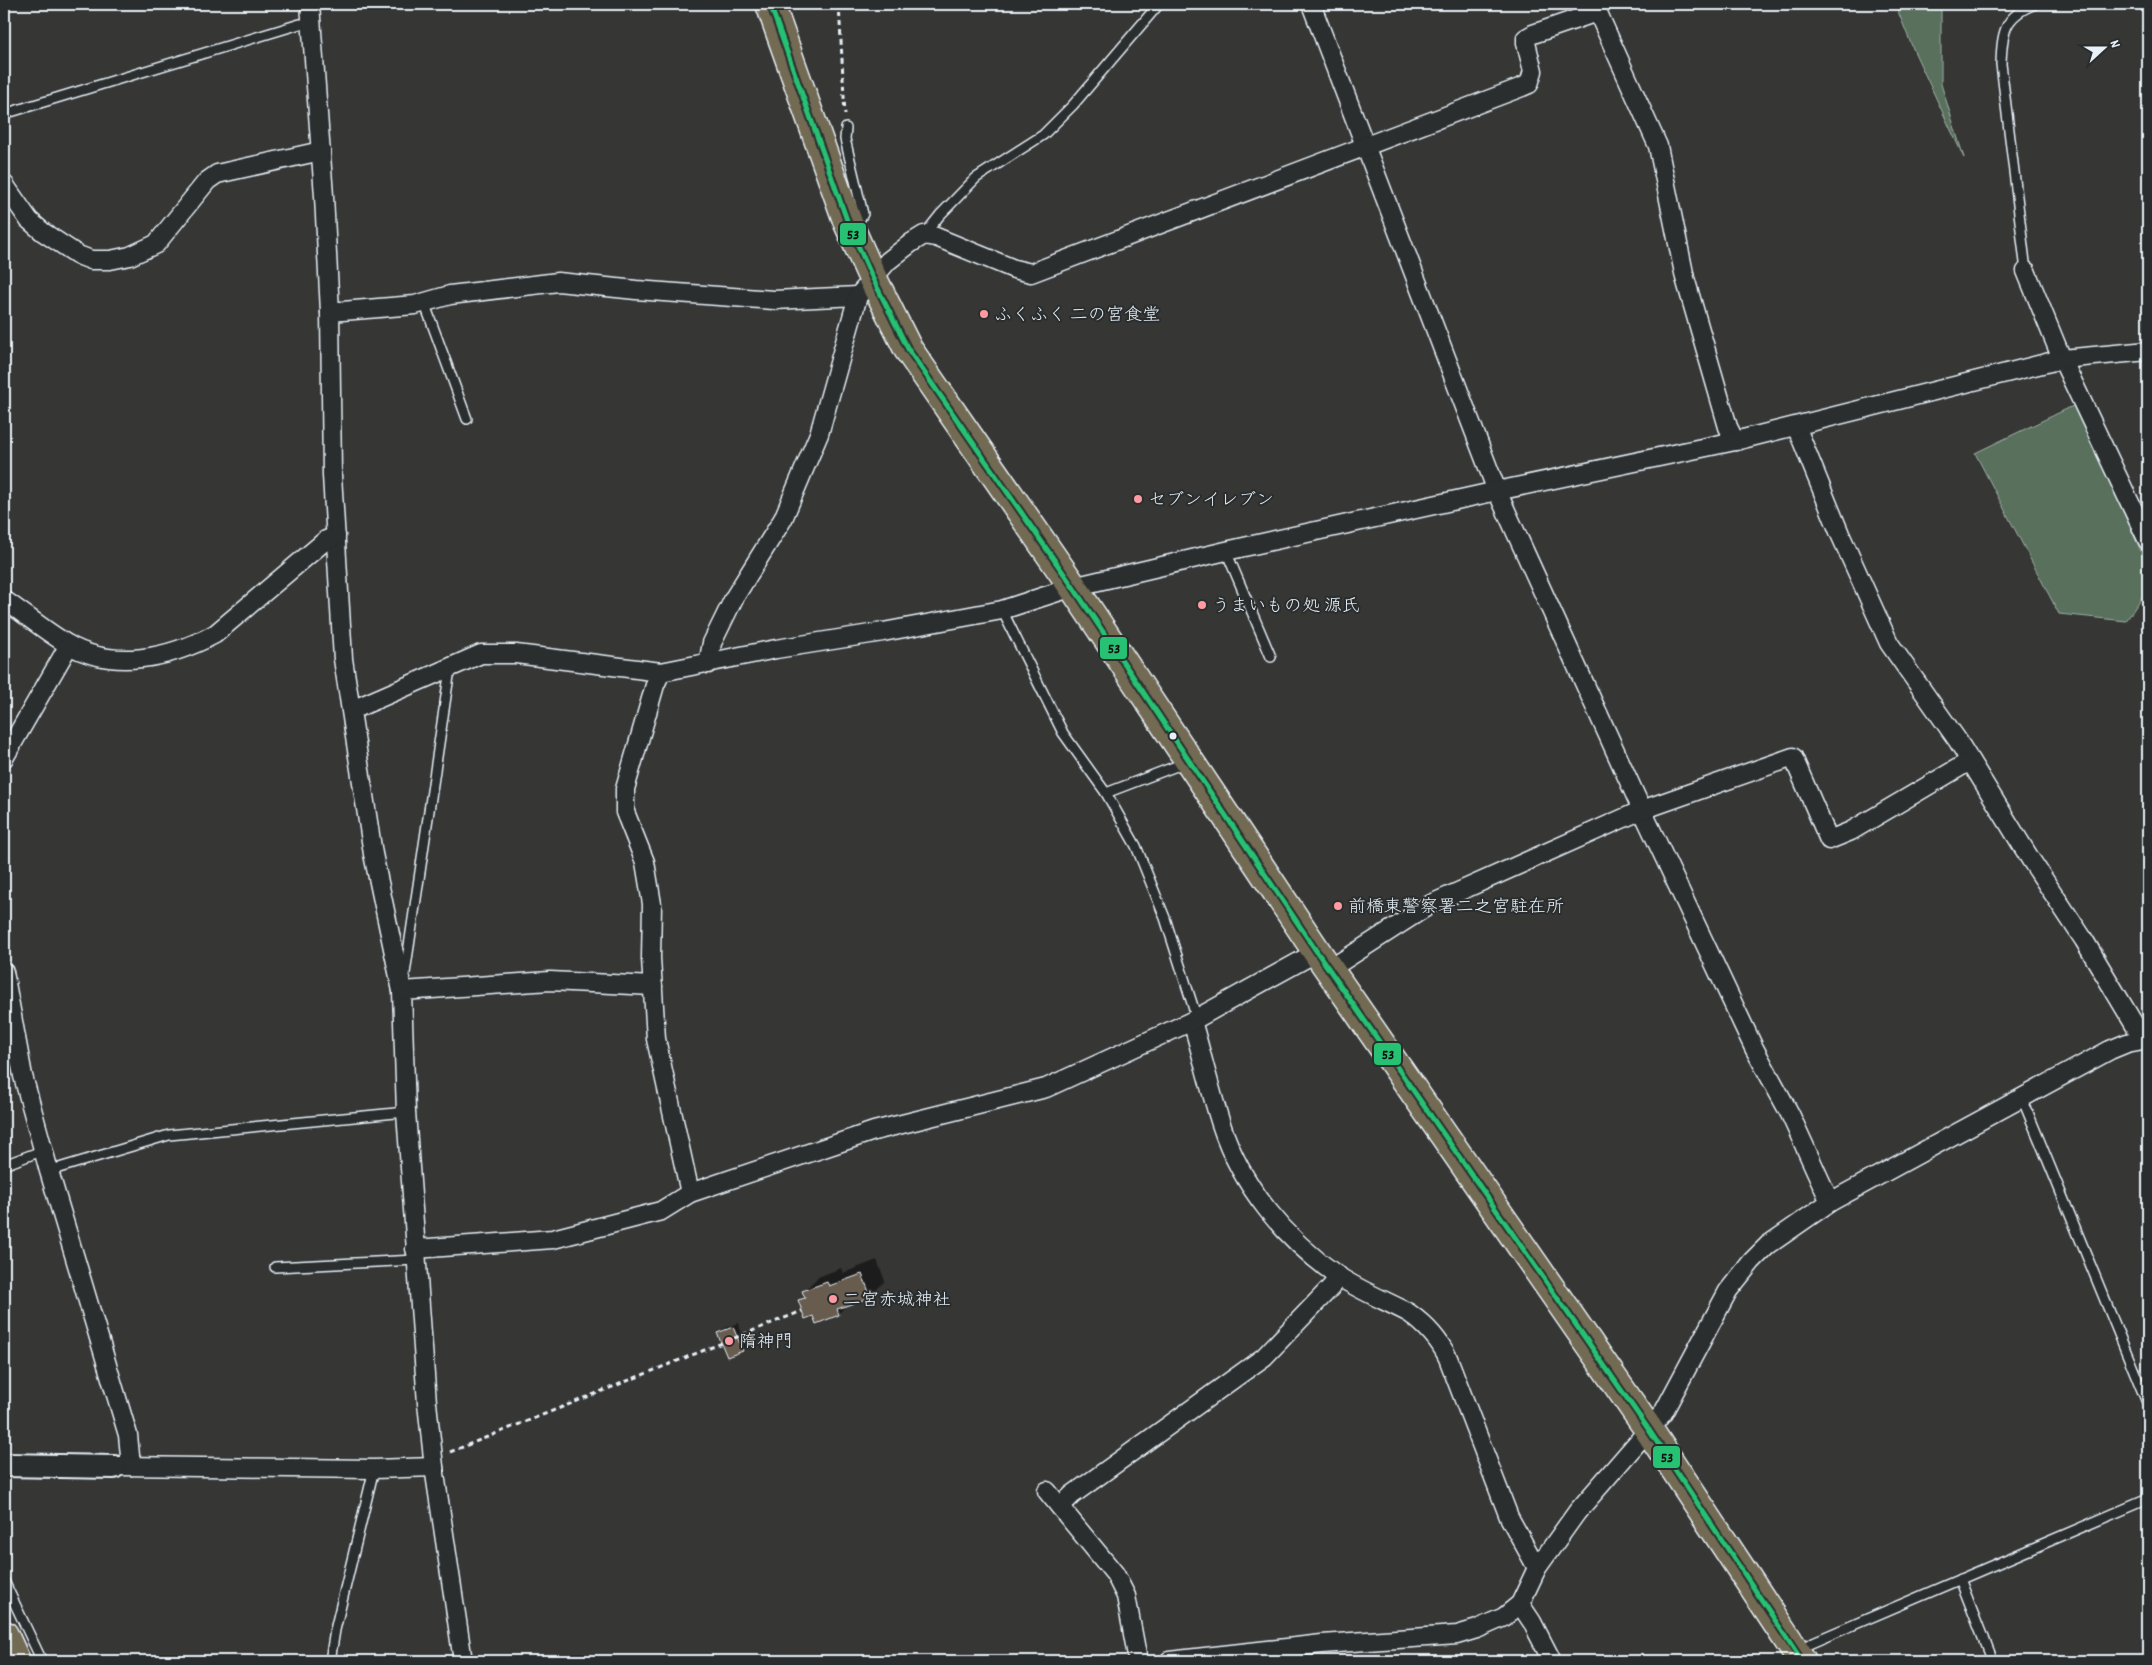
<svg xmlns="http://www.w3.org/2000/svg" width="2152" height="1665" font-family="Dekko,'Klee One',sans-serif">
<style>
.green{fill:#59705c;stroke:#a0b0aa}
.shadow{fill:#0007}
.building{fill:#685b4f;stroke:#e8f1f8}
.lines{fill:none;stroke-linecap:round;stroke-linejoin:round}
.service-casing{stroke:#e8f1f8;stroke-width:12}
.minor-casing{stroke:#e8f1f8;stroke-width:21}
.tertiary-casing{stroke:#e8f1f8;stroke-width:26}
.trunk-casing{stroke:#e8f1f8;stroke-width:31}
.path{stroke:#e8f1f8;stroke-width:3;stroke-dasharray:5 4;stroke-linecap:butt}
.service{stroke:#2a2d2e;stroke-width:9}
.minor{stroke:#2a2d2e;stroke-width:18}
.tertiary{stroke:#2a2d2e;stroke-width:22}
.trunk{stroke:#736b52;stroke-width:28}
.bus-1-casing{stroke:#2a2d2e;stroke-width:9}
.bus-1{stroke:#26c172;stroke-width:5}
.poi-dot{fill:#ff9aa2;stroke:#2a2d2e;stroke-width:2}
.bus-dot{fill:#e8f1f8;stroke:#2a2d2e;stroke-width:2}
.labels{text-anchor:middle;stroke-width:4;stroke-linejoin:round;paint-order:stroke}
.poi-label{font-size:18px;fill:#e8f1f8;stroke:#2a2d2e;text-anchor:start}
.line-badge{stroke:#2a2d2e;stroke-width:2}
.pale-badge-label{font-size:14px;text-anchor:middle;font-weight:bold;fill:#111}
</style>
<rect width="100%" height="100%" fill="#363635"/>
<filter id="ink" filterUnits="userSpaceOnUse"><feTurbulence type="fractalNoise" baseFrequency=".02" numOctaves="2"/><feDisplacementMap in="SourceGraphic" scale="10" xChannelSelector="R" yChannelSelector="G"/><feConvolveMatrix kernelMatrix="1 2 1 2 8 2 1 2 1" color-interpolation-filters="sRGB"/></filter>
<g filter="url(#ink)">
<g class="green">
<path d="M 1895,4 L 1941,4 L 1941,84 L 1964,158 L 1914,51 Z"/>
<path d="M 2075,405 L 2148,567 L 2148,588 L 2126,621 L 2059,614 L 1975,453 Z"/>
</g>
<g class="shadow">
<path d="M 877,1260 L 885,1281 L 870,1296 L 849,1303 L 838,1314 L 814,1314 L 800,1301 L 805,1295 L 804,1291 L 818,1277 L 841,1268 L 843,1273 Z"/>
<path d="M 738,1323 L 747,1346 L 742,1350 L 719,1333 L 723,1329 Z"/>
</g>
<g class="building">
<path d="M 862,1274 L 871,1297 L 837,1309 L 839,1315 L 816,1324 L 813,1316 L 805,1319 L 798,1300 L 805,1298 L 802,1291 L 827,1282 L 829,1286 Z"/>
<path d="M 733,1327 L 743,1351 L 727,1357 L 717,1333 Z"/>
</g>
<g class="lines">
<g class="service-casing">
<g id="service">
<path d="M 4,114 L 300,24 L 311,24"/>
<path d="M 846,128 L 845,139 L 863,214 L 860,219 L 851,222"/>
<path d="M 924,235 L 940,215 L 976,178 L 1043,135 L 1073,105 L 1159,4"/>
<path d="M 2026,271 L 2001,64 C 2002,32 2004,16 2035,4"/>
<path d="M 424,302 L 467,419"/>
<path d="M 1226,551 L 1271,657"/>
<path d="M 1002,610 L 1063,733 L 1106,793 L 1136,846 L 1165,918 L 1197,1019"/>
<path d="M 1106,793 L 1187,762"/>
<path d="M 404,980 L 450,669"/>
<path d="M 2022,1098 L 2148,1405"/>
<path d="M 4,1165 L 44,1150"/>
<path d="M 49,1171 L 169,1135 L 406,1112"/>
<path d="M 275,1267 L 416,1260"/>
<path d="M 1960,1579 L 1992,1661"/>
<path d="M 4,1581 L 42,1661"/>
<path d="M 1798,1651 L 1811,1643 L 2148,1499"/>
<path d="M 330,1661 L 335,1630 L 374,1469"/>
<path d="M 2146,1661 L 2148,1661"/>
</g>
</g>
<g class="minor-casing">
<g id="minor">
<path d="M 310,4 L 324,196 L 330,312 L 332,475 L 343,659 L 373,854 L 402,991 L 406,1112 L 427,1403 L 434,1467 L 463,1661"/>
<path d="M 1311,4 L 1497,491 L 1642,810 L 1754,1048 L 1790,1114 L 1830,1202"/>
<path d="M 1594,4 L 1658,146 L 1685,278 L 1728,427 L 1735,441"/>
<path d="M 4,184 L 29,220 L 43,232 L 78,255 L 91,260 L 110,260 L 130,256 L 156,244 L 207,181 L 217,174 L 321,151"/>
<path d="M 2026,271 L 2062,359 L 2148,541"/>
<path d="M 330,312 L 415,305 L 450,295 L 558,282 L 636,290 L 774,300 L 858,296"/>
<path d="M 1796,426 L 1840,534 L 1889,643 L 1958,741 L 2031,860 L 2084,940 L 2143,1039"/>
<path d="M 4,600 C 25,614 45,631 67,644 C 114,671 170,658 215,634 L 326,540 L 336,536"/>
<path d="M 708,664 L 712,643 L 734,598 L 783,519 L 819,434 L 858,296 L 888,261 L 911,243 L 924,235 L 936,237 L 1014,269 L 1031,273 L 1522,87 L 1529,84 L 1533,71 L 1526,43 L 1526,38 L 1533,34 L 1597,12"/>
<path d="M 661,672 L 655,685 L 625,789 L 625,812 L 645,862 L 652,904 L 651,958 L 656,1039 L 690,1193"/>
<path d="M 352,710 L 481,654 L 516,654 L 661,672 L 776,649 L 883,632 L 1002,610 L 1073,587 L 1226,551 L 1497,491 L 1735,441 L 2062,359 L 2148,351"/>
<path d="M 4,758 L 69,645"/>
<path d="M 1330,969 L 1431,904 L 1642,810 L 1793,757 L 1829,840 L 1851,831 L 1970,761"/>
<path d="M 4,972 L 23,1076 L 49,1171 L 128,1435 L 131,1466"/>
<path d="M 402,991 L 550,981 L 653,986"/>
<path d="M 1192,1021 C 1202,1055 1210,1090 1221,1124 C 1241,1186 1285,1239 1338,1276 C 1359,1290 1386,1301 1409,1313 C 1426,1325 1439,1339 1448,1358 L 1509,1517 L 1537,1568"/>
<path d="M 415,1249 L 553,1239 L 661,1211 L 690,1193 L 874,1131 L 1046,1088 L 1192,1021 L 1317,952"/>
<path d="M 120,1466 L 374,1469 L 434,1467"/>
<path d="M 1047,1491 L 1115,1574 L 1126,1596 L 1138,1661"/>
<path d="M 1060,1507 L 1072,1495 L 1264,1357 L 1331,1287 L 1339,1276"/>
<path d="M 1520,1604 L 1532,1622 L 1552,1661"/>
<path d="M 1169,1661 L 1322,1644 L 1457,1635 L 1477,1629 L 1504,1617 L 1520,1604 L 1537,1568 L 1577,1512 L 1663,1413 L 1728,1291 L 1752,1261 L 1768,1245 L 1830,1202 L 2110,1050 L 2127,1043 L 2148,1039"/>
</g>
</g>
<g class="tertiary-casing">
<path id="tertiary" d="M 4,1465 L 114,1467"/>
</g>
<g class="trunk-casing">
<g id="trunk">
<path d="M 770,4 L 848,223 L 873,279 L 908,349 L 1073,587 L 1317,952 L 1649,1430 L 1802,1661"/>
<path d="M 4,1635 L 16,1661"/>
</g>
</g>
<g class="path">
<path d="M 839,4 L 845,115"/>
<path d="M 450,1452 L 802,1311"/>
</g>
<use href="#service" class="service"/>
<use href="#minor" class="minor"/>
<use href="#tertiary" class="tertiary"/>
<use href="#trunk" class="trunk"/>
<g class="bus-1-casing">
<path id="bus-1" d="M 770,4 L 848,223 L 873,279 L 908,349 L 1073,587 L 1317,952 L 1649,1430 L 1802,1661"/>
</g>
<use href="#bus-1" class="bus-1"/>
</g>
</g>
<g class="poi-dot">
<circle cx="984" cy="314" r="5"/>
<circle cx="1138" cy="499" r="5"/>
<circle cx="1202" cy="605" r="5"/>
<circle cx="1338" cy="906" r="5"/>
<circle cx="833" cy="1299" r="5"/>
<circle cx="729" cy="1341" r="5"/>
</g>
<circle class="bus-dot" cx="1173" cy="736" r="4.5"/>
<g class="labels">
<g class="poi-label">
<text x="994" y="320">ふくふく 二の宮食堂</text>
<text x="1148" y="505">セブンイレブン</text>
<text x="1212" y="611">うまいもの処 源氏</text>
<text x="1348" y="912">前橋東警察署二之宮駐在所</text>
<text x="843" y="1305">二宮赤城神社</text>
<text x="739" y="1347">隋神門</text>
</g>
</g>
<g class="line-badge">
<rect x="839" y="222" width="28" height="24" rx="5" fill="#26c172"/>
<rect x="1099" y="636" width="29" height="24" rx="5" fill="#26c172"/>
<rect x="1373" y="1042" width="29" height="24" rx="5" fill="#26c172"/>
<rect x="1652" y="1445" width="29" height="24" rx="5" fill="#26c172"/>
</g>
<g class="pale-badge-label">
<text x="853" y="239">53</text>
<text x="1114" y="653">53</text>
<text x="1388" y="1059">53</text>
<text x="1667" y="1462">53</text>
</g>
<rect width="2152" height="1665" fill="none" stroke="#2a2d2e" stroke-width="20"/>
<rect x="10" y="10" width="2132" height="1645" fill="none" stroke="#e8f1f8" stroke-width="2" filter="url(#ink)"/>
<g transform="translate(2104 48) rotate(69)" stroke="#2a2d2e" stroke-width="4" paint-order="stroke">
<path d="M0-4L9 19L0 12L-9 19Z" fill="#e8f1f8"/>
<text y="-8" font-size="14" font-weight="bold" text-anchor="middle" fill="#e8f1f8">N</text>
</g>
</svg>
